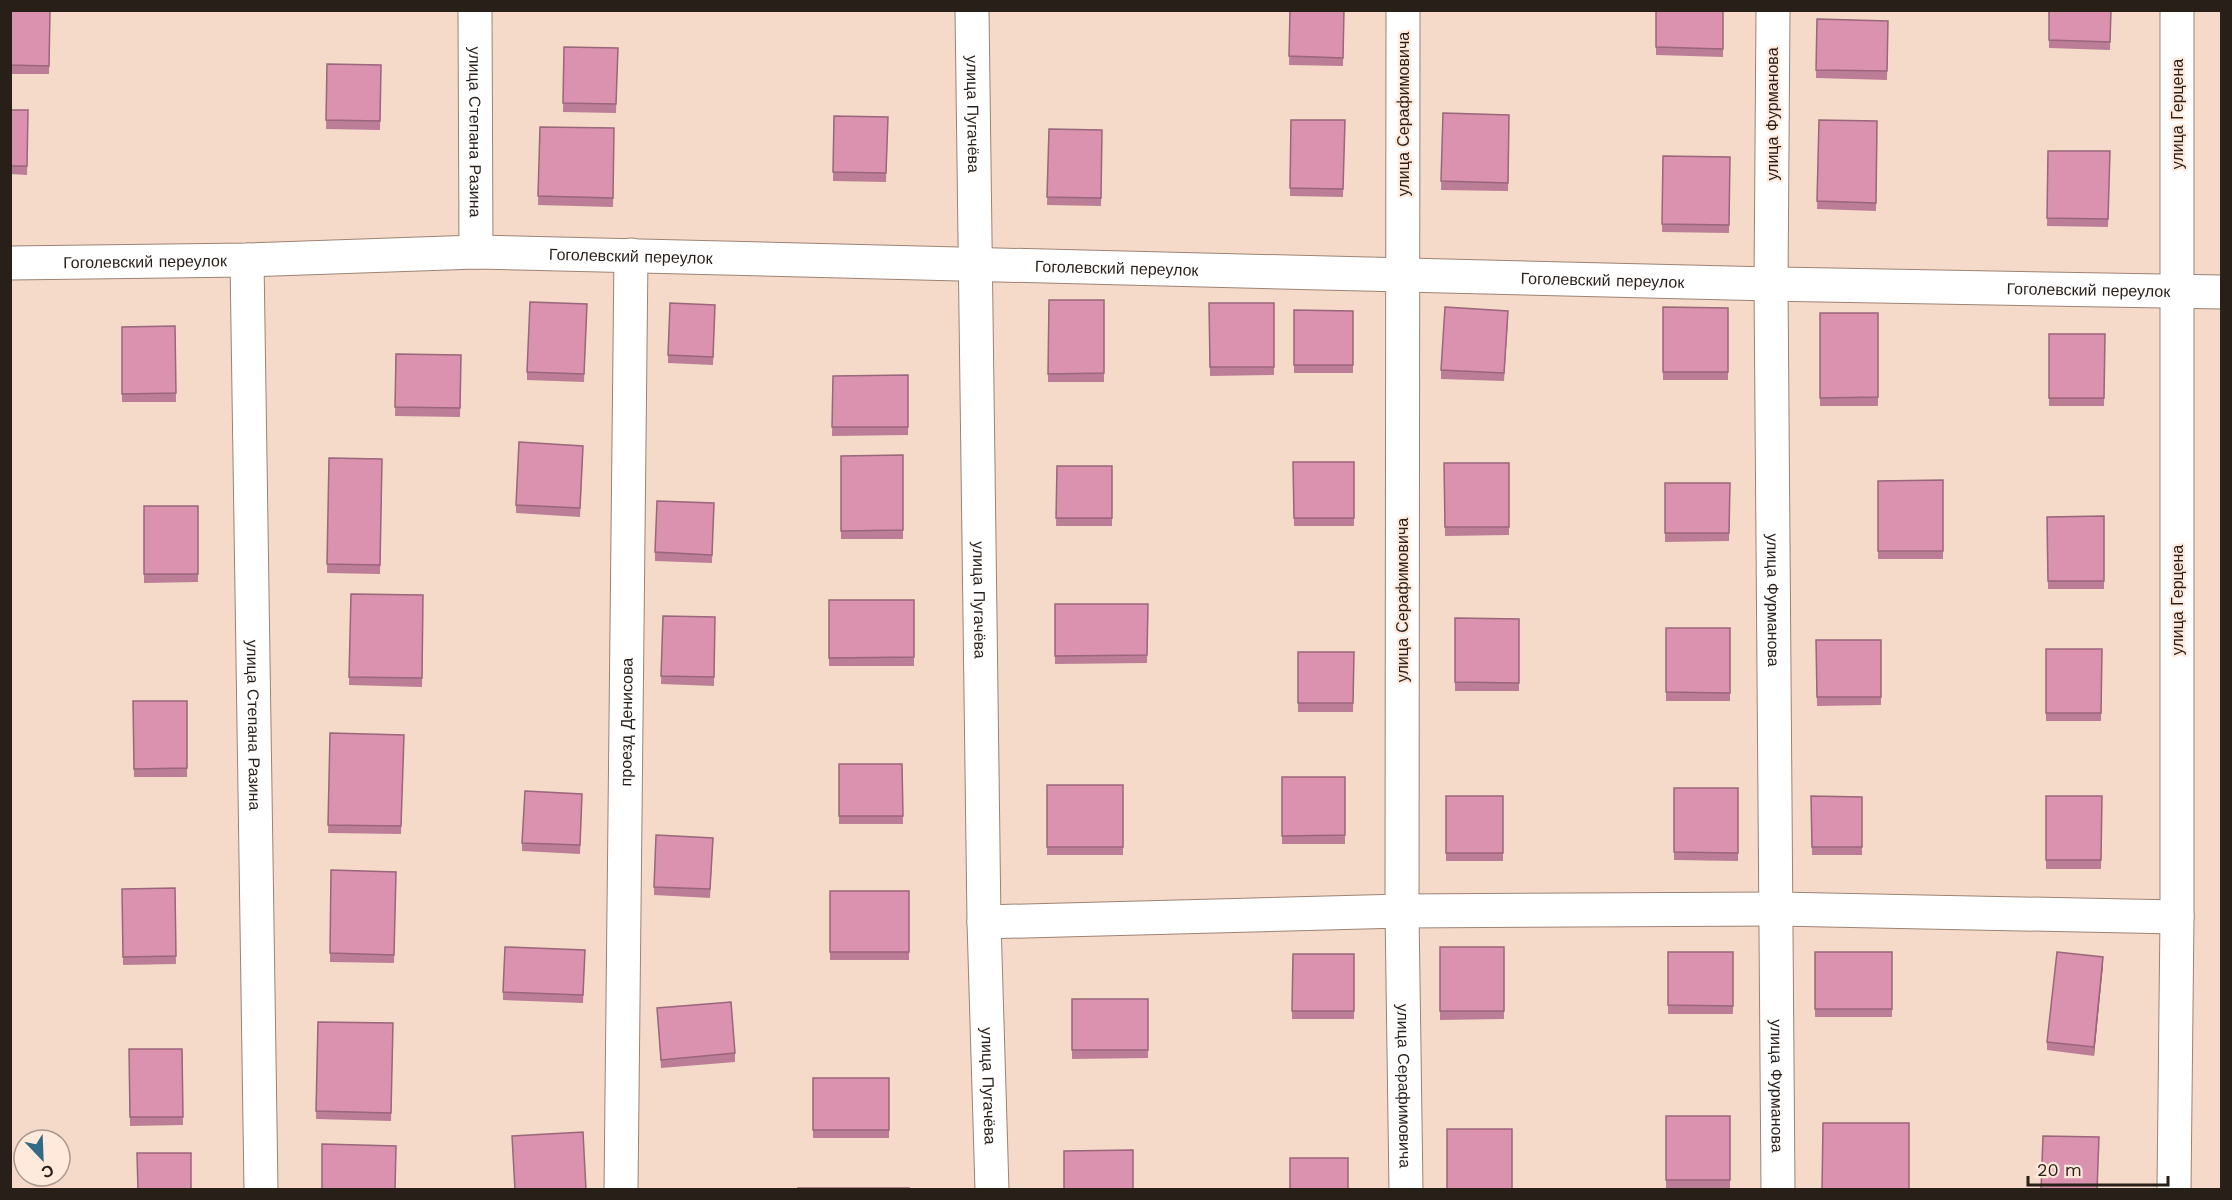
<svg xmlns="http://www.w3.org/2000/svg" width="2232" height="1200" font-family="'Work Sans',sans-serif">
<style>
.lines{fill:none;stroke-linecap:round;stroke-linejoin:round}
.minor-casing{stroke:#9c8374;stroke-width:35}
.minor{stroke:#fff;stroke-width:33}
.wall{fill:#bc7e96}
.shaded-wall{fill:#99667a}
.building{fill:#db92af;stroke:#99667a;stroke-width:1.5}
.labels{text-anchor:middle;stroke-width:4.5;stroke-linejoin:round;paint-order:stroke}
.street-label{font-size:16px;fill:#291f19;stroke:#ffe9db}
</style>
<rect width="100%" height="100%" fill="#f5daca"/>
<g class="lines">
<g class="minor-casing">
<g id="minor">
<path id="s1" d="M 475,10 L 476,252"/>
<path id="s2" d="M 972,10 L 984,922 L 992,1190"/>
<path id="s3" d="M 1403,10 L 1402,911 L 1406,1190"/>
<path id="s4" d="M 1773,10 L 1771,284 L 1778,1190"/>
<path id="s5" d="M 247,260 L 261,1190"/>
<path id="s6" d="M 10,263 L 247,260 L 476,252 L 1771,284 L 2222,292"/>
<path d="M 984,922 L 1402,911 L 1776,909 L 2177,917"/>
<path id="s7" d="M 621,1190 L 631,255"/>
<path d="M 2174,1190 L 2177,917 L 2177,10"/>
</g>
</g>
<use href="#minor" class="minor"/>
</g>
<g class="wall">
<path d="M 10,10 L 50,10 L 49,74 L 10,74 Z"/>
<path d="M 1290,10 L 1344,10 L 1343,66 L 1289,65 Z"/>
<path d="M 1656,10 L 1723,10 L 1723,57 L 1656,55 Z"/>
<path d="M 2049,10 L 2111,10 L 2110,50 L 2049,48 Z"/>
<path d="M 1817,19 L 1888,21 L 1887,80 L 1816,78 Z"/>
<path d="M 564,47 L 618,48 L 616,113 L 563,112 Z"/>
<path d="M 327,64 L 381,65 L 380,130 L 326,129 Z"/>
<path d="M 10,110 L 28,110 L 27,175 L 10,174 Z"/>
<path d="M 1443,113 L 1509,115 L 1508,191 L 1441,190 Z"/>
<path d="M 834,116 L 888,117 L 886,182 L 833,181 Z"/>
<path d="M 1291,120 L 1345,120 L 1343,197 L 1290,196 Z"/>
<path d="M 1819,120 L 1877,121 L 1876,211 L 1817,209 Z"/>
<path d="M 540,127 L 614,128 L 613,207 L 538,205 Z"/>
<path d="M 1049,129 L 1102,130 L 1101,206 L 1047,205 Z"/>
<path d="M 2048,151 L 2110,151 L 2108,227 L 2047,226 Z"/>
<path d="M 1663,156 L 1730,157 L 1729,233 L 1662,232 Z"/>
<path d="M 1049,300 L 1104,300 L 1104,382 L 1048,382 Z"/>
<path d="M 1209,303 L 1274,303 L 1274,375 L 1210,376 Z"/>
<path d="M 587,304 L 584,382 L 527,380 L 527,372 Z"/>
<path d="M 1663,307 L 1728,308 L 1728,380 L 1663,380 Z"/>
<path d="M 1294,310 L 1353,311 L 1353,373 L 1294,373 Z"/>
<path d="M 715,313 L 713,365 L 668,363 L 668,355 Z"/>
<rect x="1820" y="313" width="58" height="93"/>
<path d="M 1508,319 L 1504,381 L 1441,379 L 1441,370 Z"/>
<path d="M 175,326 L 176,402 L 122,402 L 122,327 Z"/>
<path d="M 2049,334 L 2105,334 L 2104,406 L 2049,406 Z"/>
<path d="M 396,354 L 461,355 L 460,417 L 395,416 Z"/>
<path d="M 908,375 L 908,435 L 832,436 L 833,376 Z"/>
<path d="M 583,454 L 580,517 L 516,513 L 516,505 Z"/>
<path d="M 903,455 L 903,539 L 841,539 L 841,456 Z"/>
<path d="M 329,458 L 382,459 L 380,574 L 327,573 Z"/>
<path d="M 1293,462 L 1354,462 L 1354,526 L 1294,526 Z"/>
<path d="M 1444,463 L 1509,463 L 1509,535 L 1445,536 Z"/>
<path d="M 1057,466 L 1112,466 L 1112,526 L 1056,526 Z"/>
<path d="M 1943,480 L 1943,559 L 1878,559 L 1878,481 Z"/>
<path d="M 1665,483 L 1730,483 L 1729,541 L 1665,542 Z"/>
<path d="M 714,503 L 712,563 L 655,561 L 655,552 Z"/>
<path d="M 144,506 L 198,506 L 198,582 L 144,583 Z"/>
<path d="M 2104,516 L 2104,589 L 2048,589 L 2047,517 Z"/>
<path d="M 351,594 L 423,595 L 422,687 L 349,685 Z"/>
<rect x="829" y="600" width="85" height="66"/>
<path d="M 1055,604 L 1148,604 L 1147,663 L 1055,664 Z"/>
<path d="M 663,616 L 715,617 L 714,686 L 661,684 Z"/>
<path d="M 1455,618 L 1519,619 L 1519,691 L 1455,691 Z"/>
<rect x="1666" y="628" width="64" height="73"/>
<path d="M 1816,640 L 1881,640 L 1881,705 L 1817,706 Z"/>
<path d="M 2046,649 L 2102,649 L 2101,721 L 2046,721 Z"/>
<path d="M 1298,652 L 1354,652 L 1353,712 L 1298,712 Z"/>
<path d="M 133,701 L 187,701 L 187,777 L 134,777 Z"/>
<path d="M 330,733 L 404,735 L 401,834 L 328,833 Z"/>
<path d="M 839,764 L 902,764 L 903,824 L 839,824 Z"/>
<rect x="1282" y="777" width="63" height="67"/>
<rect x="1047" y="785" width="76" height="70"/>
<path d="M 1674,788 L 1738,788 L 1738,861 L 1674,860 Z"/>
<rect x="1446" y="796" width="57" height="65"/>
<path d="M 1811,796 L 1862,797 L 1862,855 L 1812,855 Z"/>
<path d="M 2046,796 L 2102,796 L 2101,869 L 2046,869 Z"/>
<path d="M 582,802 L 580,854 L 522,851 L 522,843 Z"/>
<path d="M 713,838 L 710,898 L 654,895 L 654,887 Z"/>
<path d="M 331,870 L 396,872 L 394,963 L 330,962 Z"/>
<path d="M 175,888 L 176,964 L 123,965 L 122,889 Z"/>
<rect x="830" y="891" width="79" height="69"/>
<path d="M 1440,947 L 1504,947 L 1504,1019 L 1440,1020 Z"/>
<path d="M 585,950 L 583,1003 L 503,1000 L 503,992 Z"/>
<rect x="1668" y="952" width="65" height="62"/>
<rect x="1815" y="952" width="77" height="65"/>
<path d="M 1293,954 L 1354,954 L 1354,1019 L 1292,1019 Z"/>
<path d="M 2103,965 L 2094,1056 L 2047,1050 L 2047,1042 Z"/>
<path d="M 1072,999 L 1148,999 L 1148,1058 L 1072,1059 Z"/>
<path d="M 657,1008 L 735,1053 L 735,1062 L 661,1068 Z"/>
<path d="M 318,1022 L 393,1023 L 391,1121 L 316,1119 Z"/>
<path d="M 129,1049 L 182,1049 L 183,1125 L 130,1126 Z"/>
<rect x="813" y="1078" width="76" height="60"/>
<rect x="1666" y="1116" width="64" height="72"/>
</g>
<path class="shaded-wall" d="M 2103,957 L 2103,965 L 2094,1056 L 2094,1047 Z"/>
<g class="building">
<path d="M 10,10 L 50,10 L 49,66 L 10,65 Z"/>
<path d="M 1290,10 L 1344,10 L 1343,58 L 1289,56 Z"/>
<path d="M 1656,10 L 1723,10 L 1723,49 L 1656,47 Z"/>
<path d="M 2049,10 L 2111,10 L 2110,42 L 2049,40 Z"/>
<path d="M 1817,19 L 1888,21 L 1887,71 L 1816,70 Z"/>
<path d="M 564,47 L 618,48 L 616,104 L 563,103 Z"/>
<path d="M 327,64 L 381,65 L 380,121 L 326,120 Z"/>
<path d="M 10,110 L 28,110 L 27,166 L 10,166 Z"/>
<path d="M 1443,113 L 1509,115 L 1508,183 L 1441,181 Z"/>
<path d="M 834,116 L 888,117 L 886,173 L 833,172 Z"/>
<path d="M 1291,120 L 1345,120 L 1343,189 L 1290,188 Z"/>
<path d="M 1819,120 L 1877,121 L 1876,203 L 1817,201 Z"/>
<path d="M 540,127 L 614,128 L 613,198 L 538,196 Z"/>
<path d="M 1049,129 L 1102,130 L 1101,198 L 1047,197 Z"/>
<path d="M 2048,151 L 2110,151 L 2108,219 L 2047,218 Z"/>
<path d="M 1663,156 L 1730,157 L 1729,225 L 1662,224 Z"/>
<path d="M 1049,300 L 1104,300 L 1104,373 L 1048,374 Z"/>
<path d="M 530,302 L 587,304 L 584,374 L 527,372 Z"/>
<path d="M 670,303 L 715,305 L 713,357 L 668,355 Z"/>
<path d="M 1209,303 L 1274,303 L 1274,367 L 1210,367 Z"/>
<path d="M 1445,307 L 1508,311 L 1504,373 L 1441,370 Z"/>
<path d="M 1663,307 L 1728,308 L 1728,372 L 1663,372 Z"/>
<path d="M 1294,310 L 1353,311 L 1353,365 L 1294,365 Z"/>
<path d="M 1820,313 L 1878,313 L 1878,397 L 1820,398 Z"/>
<path d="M 175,326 L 176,393 L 122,394 L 122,327 Z"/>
<path d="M 2049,334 L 2105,334 L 2104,398 L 2049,398 Z"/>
<path d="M 396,354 L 461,355 L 460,408 L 395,407 Z"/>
<path d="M 908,375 L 908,427 L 832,427 L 833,376 Z"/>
<path d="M 519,442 L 583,446 L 580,508 L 516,505 Z"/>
<path d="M 903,455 L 903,530 L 841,531 L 841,456 Z"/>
<path d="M 329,458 L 382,459 L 380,565 L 327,564 Z"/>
<path d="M 1293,462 L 1354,462 L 1354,518 L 1294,518 Z"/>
<path d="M 1444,463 L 1509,463 L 1509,527 L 1445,527 Z"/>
<path d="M 1057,466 L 1112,466 L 1112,518 L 1056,518 Z"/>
<path d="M 1943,480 L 1943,551 L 1878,551 L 1878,481 Z"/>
<path d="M 1665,483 L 1730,483 L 1729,533 L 1665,533 Z"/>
<path d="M 657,501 L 714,503 L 712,555 L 655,552 Z"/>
<rect x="144" y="506" width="54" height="68"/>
<path d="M 2104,516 L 2104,581 L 2048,581 L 2047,517 Z"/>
<path d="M 351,594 L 423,595 L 422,678 L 349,677 Z"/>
<path d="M 829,600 L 914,600 L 914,657 L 829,658 Z"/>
<path d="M 1055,604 L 1148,604 L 1147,655 L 1055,656 Z"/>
<path d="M 663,616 L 715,617 L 714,677 L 661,676 Z"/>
<path d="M 1455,618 L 1519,619 L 1519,683 L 1455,682 Z"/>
<path d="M 1666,628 L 1730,628 L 1730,693 L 1666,692 Z"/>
<path d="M 1816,640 L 1881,640 L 1881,697 L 1817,697 Z"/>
<path d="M 2046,649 L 2102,649 L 2101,713 L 2046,713 Z"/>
<path d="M 1298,652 L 1354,652 L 1353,703 L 1298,703 Z"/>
<path d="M 133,701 L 187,701 L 187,768 L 134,769 Z"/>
<path d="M 330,733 L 404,735 L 401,826 L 328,825 Z"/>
<path d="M 839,764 L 902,764 L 903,816 L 839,816 Z"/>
<path d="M 1282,777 L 1345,777 L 1345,835 L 1282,836 Z"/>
<rect x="1047" y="785" width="76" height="62"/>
<path d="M 1674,788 L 1738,788 L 1738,853 L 1674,852 Z"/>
<path d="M 525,791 L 582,794 L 580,845 L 522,843 Z"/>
<rect x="1446" y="796" width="57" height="57"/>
<path d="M 1811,796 L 1862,797 L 1862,847 L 1812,847 Z"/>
<path d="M 2046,796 L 2102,796 L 2101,860 L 2046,860 Z"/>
<path d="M 656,835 L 713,838 L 710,889 L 654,887 Z"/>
<path d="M 331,870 L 396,872 L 394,955 L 330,953 Z"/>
<path d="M 175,888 L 176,956 L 123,957 L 122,889 Z"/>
<rect x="830" y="891" width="79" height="61"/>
<path d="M 505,947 L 585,950 L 583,995 L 503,992 Z"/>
<rect x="1440" y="947" width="64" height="64"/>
<path d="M 1668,952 L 1733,952 L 1733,1006 L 1668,1005 Z"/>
<rect x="1815" y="952" width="77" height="57"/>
<path d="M 2057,952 L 2103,957 L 2094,1047 L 2047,1042 Z"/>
<path d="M 1293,954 L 1354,954 L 1354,1011 L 1292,1011 Z"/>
<rect x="1072" y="999" width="76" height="51"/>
<path d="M 731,1002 L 735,1053 L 661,1060 L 657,1008 Z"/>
<path d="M 318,1022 L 393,1023 L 391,1113 L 316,1111 Z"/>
<path d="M 129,1049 L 182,1049 L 183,1117 L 130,1117 Z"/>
<rect x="813" y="1078" width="76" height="52"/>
<rect x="1666" y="1116" width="64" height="64"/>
<path d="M 1823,1123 L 1909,1123 L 1909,1190 L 1822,1190 Z"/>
<rect x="1447" y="1129" width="65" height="61"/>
<path d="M 583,1132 L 586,1190 L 515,1190 L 512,1136 Z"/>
<path d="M 2043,1136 L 2099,1137 L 2097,1190 L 2041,1190 Z"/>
<path d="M 322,1144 L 396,1146 L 395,1190 L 322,1190 Z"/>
<path d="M 1133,1150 L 1133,1190 L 1064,1190 L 1064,1151 Z"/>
<path d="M 137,1153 L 191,1153 L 191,1190 L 138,1190 Z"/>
<rect x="1290" y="1158" width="58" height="32"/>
<rect x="798" y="1188" width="111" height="2"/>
</g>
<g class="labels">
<g class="street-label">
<text dy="6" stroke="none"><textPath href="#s2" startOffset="104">улица Пугачёва</textPath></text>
<text transform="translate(1403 114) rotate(-90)" y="6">улица Серафимовича</text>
<text transform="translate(1772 114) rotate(-90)" y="6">улица Фурманова</text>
<text transform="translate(2177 114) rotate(-90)" y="6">улица Герцена</text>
<text dy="6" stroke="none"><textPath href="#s1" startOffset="122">улица Степана Разина</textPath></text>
<text dy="6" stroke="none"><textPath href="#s6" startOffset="621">Гоголевский переулок</textPath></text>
<text dy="6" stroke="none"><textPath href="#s6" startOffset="135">Гоголевский переулок</textPath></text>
<text dy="6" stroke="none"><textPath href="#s6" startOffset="1107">Гоголевский переулок</textPath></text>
<text dy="6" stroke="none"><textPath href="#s6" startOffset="1593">Гоголевский переулок</textPath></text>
<text dy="6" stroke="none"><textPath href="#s6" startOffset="2079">Гоголевский переулок</textPath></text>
<text dy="6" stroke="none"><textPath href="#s2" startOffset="590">улица Пугачёва</textPath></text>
<text transform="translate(1402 600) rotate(-90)" y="6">улица Серафимовича</text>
<text dy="6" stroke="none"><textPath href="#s4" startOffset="590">улица Фурманова</textPath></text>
<text transform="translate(2177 600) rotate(-90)" y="6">улица Герцена</text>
<text dy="6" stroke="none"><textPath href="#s7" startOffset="468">проезд Денисова</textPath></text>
<text dy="6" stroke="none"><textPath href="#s5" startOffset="465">улица Степана Разина</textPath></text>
<text dy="6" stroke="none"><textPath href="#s2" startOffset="1076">улица Пугачёва</textPath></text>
<text dy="6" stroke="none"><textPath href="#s3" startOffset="1076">улица Серафимовича</textPath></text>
<text dy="6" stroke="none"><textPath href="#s4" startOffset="1076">улица Фурманова</textPath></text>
</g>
</g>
<rect width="2232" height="1200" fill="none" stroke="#291f19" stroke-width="24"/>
<g transform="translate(42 1158) rotate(157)"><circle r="28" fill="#ffe9db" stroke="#a9988d" stroke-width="1.5"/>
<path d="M0-4.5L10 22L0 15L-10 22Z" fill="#316c84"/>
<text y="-9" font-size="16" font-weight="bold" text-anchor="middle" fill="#291f19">С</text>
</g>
<path d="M2028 1176v9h140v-9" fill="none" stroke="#291f19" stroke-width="3"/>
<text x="2037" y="1176" font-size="18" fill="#291f19" stroke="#ffe9db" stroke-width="4.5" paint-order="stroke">20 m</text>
</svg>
